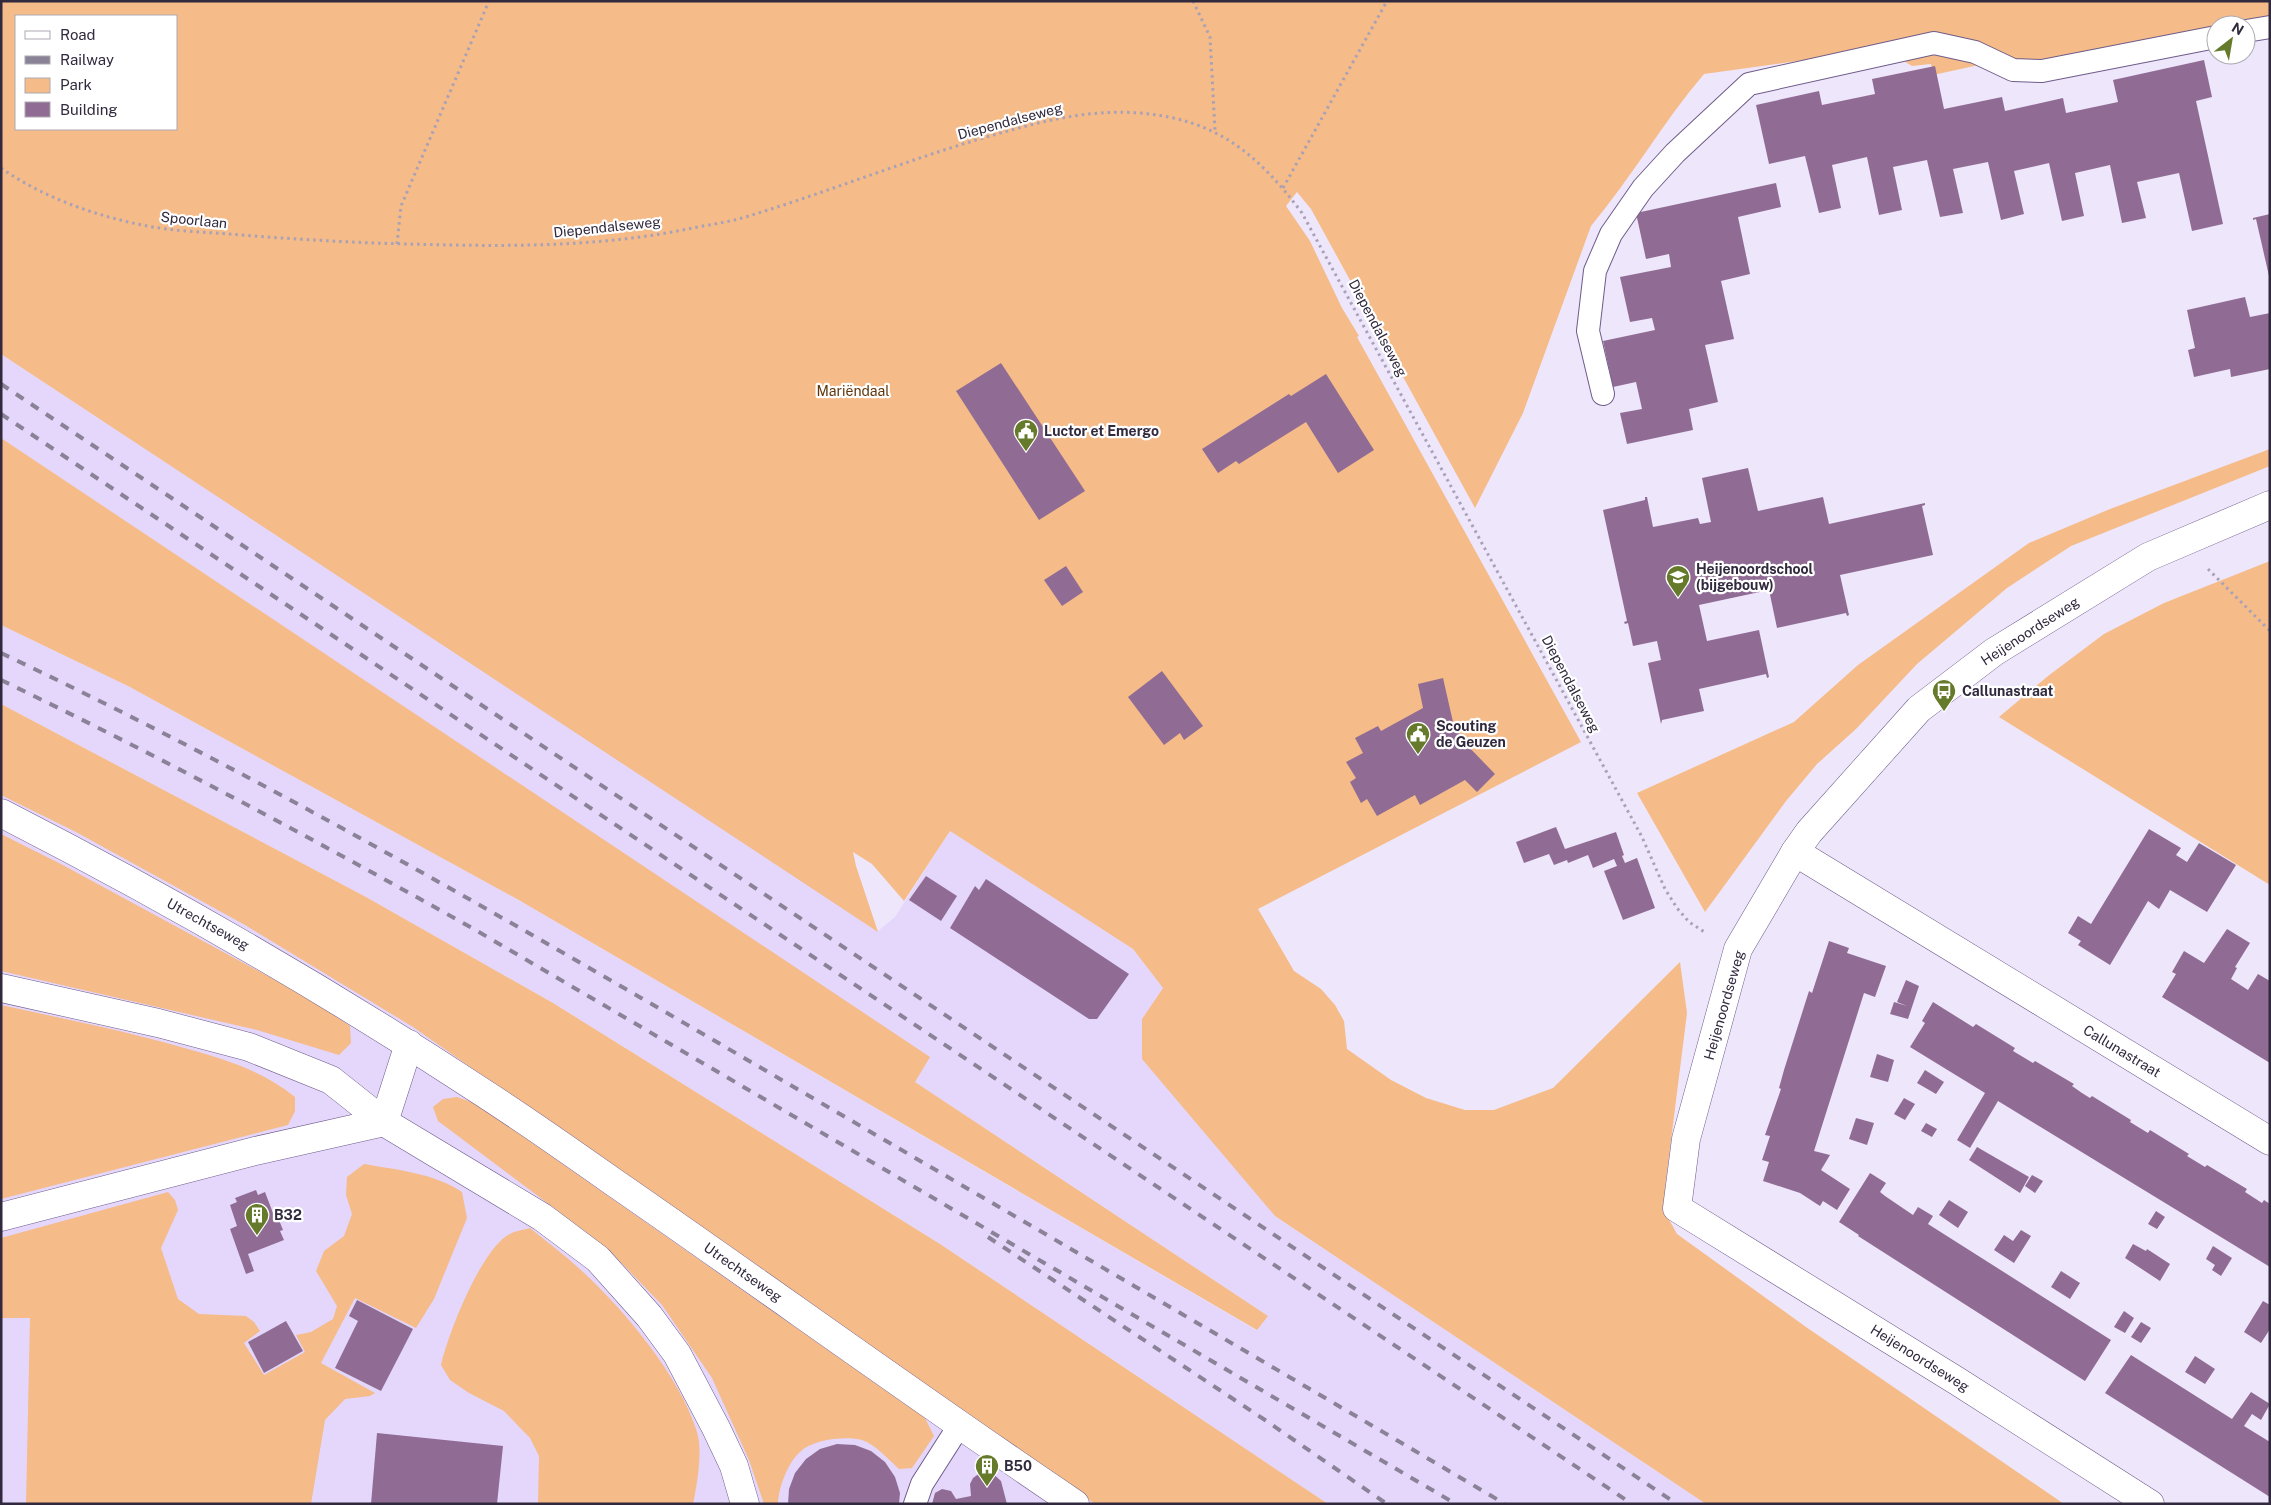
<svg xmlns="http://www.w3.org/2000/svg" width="2271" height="1505" font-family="'Public Sans',sans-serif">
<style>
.built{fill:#e4d7fb}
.green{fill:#f5bb88;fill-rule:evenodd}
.building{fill:#906c95}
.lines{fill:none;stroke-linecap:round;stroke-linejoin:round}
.service-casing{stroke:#6f5c8a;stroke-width:24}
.minor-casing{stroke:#6f5c8a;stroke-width:29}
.tertiary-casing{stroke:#6f5c8a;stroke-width:29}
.path{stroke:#a9a1b6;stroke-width:3;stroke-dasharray:2.5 4;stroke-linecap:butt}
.service{stroke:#fff;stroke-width:22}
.minor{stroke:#fff;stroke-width:28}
.tertiary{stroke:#fff;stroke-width:28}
.rail{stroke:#8a8296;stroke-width:4;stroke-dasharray:9 9;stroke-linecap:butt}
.labels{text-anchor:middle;stroke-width:4.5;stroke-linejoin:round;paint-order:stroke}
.street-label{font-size:14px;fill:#31293d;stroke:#fff}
.park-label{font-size:14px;fill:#5f370b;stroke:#fff}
.poi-label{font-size:14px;font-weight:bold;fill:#31293d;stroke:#fff;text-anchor:start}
</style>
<rect width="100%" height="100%" fill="#eee6fb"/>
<g class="built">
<path d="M 1,354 L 878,931 L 895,917 L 950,831 L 1133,949 L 1163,988 L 1142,1019 L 1275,1216 L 1706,1504 L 1328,1504 L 940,1244 L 553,1003 L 366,897 L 1,704 L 1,625 L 128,686 L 517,899 L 1256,1330 L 1268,1316 L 915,1082 L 929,1057 L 1,438 Z"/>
<path d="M 1,783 L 196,883 L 1135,1504 L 1,1504 Z"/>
</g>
<g class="green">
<path d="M 1,1 L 2270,1 L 2270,20 L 2246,25 L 2216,25 L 2216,31 L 2036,64 L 2002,60 L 1933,75 L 1931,64 L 1912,66 L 1884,49 L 1704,74 C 1663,122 1632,177 1591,226 L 1523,413 L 1475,508 L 1311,209 L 1297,192 L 1286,206 L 1310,241 L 1342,308 L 1359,336 L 1357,337 L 1581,742 L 1258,909 L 1294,971 L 1321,989 L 1335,1005 L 1344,1021 L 1347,1049 L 1391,1080 L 1426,1098 L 1465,1110 L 1494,1110 L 1553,1088 L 1680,962 L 1687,1013 L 1665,1188 L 1667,1216 L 1677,1234 L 1806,1327 L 2064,1504 L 1706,1504 L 1275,1216 L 1142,1059 L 1142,1019 L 1163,988 L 1133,949 L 950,831 L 904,901 L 872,864 L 853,852 L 856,866 L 878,932 L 1,354 ZM 16,16 L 176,16 L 176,129 L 16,129 Z"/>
<path d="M 1,438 L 930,1057 L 915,1082 L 1268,1316 L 1257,1330 L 517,899 L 128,686 L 1,625 Z"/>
<path d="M 2270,449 L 2270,466 L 2071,546 L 2007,588 L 1917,664 L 1856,729 L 1817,764 L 1786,801 L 1705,912 L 1637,793 L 1794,722 L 1858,665 L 2029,543 L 2110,509 Z"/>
<path d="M 2270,561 L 2270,885 L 1999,717 L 2048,676 L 2104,634 L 2164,603 Z"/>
<path d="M 1,704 L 366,897 L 553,1003 L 940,1244 L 1328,1504 L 1095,1504 L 413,1027 L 245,925 L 76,832 L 1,795 Z"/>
<path d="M 1,834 L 59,863 L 312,1000 L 350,1026 L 351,1043 L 339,1055 L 257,1030 L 1,971 Z"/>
<path d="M 1,1005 C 64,1019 127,1031 188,1049 C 227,1060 263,1071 295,1097 L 295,1111 L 288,1125 L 1,1199 Z"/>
<path d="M 457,1097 L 477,1104 L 925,1418 L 934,1436 L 912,1468 L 899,1469 C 889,1460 875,1444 862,1440 C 846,1436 813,1439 800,1452 C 788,1462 778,1489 778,1504 L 764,1504 L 749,1460 L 712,1378 L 662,1305 L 607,1248 L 438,1121 L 433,1107 L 443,1099 Z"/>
<path d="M 364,1164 C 398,1170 433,1173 462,1192 L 467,1218 L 434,1299 L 416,1328 L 355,1298 L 321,1363 L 375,1393 L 370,1396 L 345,1399 L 325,1420 L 311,1504 L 26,1504 L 30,1318 L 1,1318 L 1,1238 L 168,1192 L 175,1200 L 178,1210 L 161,1248 L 178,1299 L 199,1314 L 246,1316 L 254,1322 L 260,1331 L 244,1343 L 264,1375 L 305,1352 L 296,1335 L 311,1332 L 333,1319 L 337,1306 L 316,1271 L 324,1251 L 344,1236 L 352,1214 L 346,1195 L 347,1177 Z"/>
<path d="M 530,1228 C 547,1242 566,1256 583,1272 C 625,1311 680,1376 697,1432 C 703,1450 697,1485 693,1504 L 538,1504 L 539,1456 L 530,1438 L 504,1411 L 469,1393 L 450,1380 L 441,1365 C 448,1334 480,1252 508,1235 C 514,1231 523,1230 530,1228 Z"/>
</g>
<g class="building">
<path d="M 2204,60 L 2212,97 L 2196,101 L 2223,224 L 2192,231 L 2179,173 L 2137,182 L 2146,218 L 2122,223 L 2110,165 L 2075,173 L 2084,216 L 2062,221 L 2049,163 L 2014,171 L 2024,214 L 2001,220 L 1988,162 L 1953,169 L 1963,213 L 1940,217 L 1927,160 L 1893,167 L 1902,210 L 1879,215 L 1867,157 L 1832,165 L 1841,208 L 1819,213 L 1805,156 L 1769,164 L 1756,105 L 1819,91 L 1822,105 L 1875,94 L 1872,79 L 1935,66 L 1944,109 L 2002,97 L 2005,111 L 2063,98 L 2066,113 L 2118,102 L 2113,80 Z"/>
<path d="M 1776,183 L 1781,207 L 1738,217 L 1750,274 L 1721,281 L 1734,339 L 1705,345 L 1718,402 L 1689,409 L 1693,430 L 1627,444 L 1620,413 L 1642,409 L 1636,382 L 1613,387 L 1603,341 L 1655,330 L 1652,318 L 1630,322 L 1620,277 L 1671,267 L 1669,254 L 1646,259 L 1636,213 Z"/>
<path d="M 2270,214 L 2270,276 L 2269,276 L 2256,219 L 2253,220 L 2253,218 Z"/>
<path d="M 2245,297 L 2250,317 L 2270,313 L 2270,369 L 2231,377 L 2230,369 L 2194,377 L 2188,350 L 2195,348 L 2187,310 Z"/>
<path d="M 1001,363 L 1085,491 L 1039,520 L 956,391 Z"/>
<path d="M 1326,374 L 1374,450 L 1338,473 L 1306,422 L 1239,464 L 1236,461 L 1218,473 L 1202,449 L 1289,394 L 1291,396 Z"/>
<path d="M 1748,468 L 1758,511 L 1823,497 L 1829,524 L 1925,503 L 1925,505 L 1922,506 L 1933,555 L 1840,575 L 1849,615 L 1847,616 L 1846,613 L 1777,628 L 1769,590 L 1699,605 L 1707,641 L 1759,630 L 1769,677 L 1767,678 L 1766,674 L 1699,689 L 1704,711 L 1662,720 L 1661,724 L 1648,663 L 1661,660 L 1657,641 L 1633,646 L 1628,623 L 1625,624 L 1624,622 L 1627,621 L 1603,510 L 1645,500 L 1645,497 L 1647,497 L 1653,527 L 1698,518 L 1700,524 L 1711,522 L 1702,478 Z"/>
<path d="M 1066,566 L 1083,592 L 1062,606 L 1044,580 Z"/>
<path d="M 1162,671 L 1203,726 L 1184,740 L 1180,733 L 1164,745 L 1128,697 Z"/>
<path d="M 1443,678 L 1453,722 L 1464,742 L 1495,774 L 1477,792 L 1465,780 L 1420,805 L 1415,795 L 1377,816 L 1367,799 L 1361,803 L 1350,782 L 1356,778 L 1346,762 L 1363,753 L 1355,738 L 1378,726 L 1381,731 L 1423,708 L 1418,684 Z"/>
<path d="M 1556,827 L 1565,849 L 1616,832 L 1624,855 L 1622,856 L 1625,863 L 1637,858 L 1655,908 L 1623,920 L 1604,871 L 1617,866 L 1614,859 L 1593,868 L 1588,855 L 1568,863 L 1567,860 L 1554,865 L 1549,854 L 1524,863 L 1516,842 Z"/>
<path d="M 2149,829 L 2181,848 L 2176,855 L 2187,862 L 2199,843 L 2236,865 L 2207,912 L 2170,890 L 2159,909 L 2148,901 L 2110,965 L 2078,945 L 2081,941 L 2068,933 L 2078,916 L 2091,924 Z"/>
<path d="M 926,876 L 957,896 L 941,921 L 909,900 Z"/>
<path d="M 986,879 L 1129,974 L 1097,1019 L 1089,1019 L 950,928 L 975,886 L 979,890 Z"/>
<path d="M 2227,929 L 2250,943 L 2235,967 L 2237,968 L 2231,979 L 2248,990 L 2258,974 L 2270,981 L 2270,1063 L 2162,997 L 2176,974 L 2172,972 L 2184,951 L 2204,963 Z"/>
<path d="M 1829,941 L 1849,948 L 1847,953 L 1886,966 L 1875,997 L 1864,993 L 1814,1151 L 1830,1155 L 1821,1170 L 1850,1189 L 1837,1210 L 1823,1201 L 1820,1206 L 1800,1193 L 1763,1181 L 1769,1162 L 1762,1160 L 1770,1136 L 1765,1135 L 1781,1089 L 1779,1088 L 1784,1070 L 1809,991 L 1812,993 Z"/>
<path d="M 1906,980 L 1919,986 L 1908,1019 L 1890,1014 L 1894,1002 L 1907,1006 L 1897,1002 Z"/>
<path d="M 1933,1002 L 1973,1027 L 1976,1024 L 2015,1048 L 2013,1051 L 2033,1063 L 2035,1061 L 2074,1084 L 2072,1086 L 2082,1093 L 2090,1098 L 2092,1096 L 2131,1120 L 2130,1122 L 2148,1133 L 2150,1130 L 2189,1154 L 2187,1156 L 2205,1167 L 2207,1165 L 2247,1189 L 2245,1192 L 2262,1203 L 2264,1200 L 2270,1204 L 2270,1267 L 1998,1101 L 1970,1148 L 1957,1140 L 1985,1093 L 1910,1047 L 1925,1023 L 1922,1021 Z"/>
<path d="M 1877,1054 L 1894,1060 L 1888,1082 L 1870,1077 Z"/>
<path d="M 1925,1070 L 1944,1082 L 1936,1094 L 1917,1083 Z"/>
<path d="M 1904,1098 L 1915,1104 L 1905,1120 L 1894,1114 Z"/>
<path d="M 1856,1118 L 1874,1123 L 1867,1145 L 1849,1139 Z"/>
<path d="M 1926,1123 L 1937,1129 L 1932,1137 L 1921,1131 Z"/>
<path d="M 1977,1147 L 2029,1177 L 2020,1193 L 1969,1160 Z"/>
<path d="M 1870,1173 L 1886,1183 L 1880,1192 L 1885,1196 L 1913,1215 L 1918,1207 L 1933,1216 L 1928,1224 L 2111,1340 L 2085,1381 L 1858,1236 L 1859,1235 L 1839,1222 Z"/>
<path d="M 2032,1175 L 2043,1181 L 2035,1193 L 2025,1186 Z"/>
<path d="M 256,1190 L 258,1195 L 265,1192 L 276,1221 L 279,1220 L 283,1230 L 280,1231 L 284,1240 L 248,1254 L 254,1271 L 246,1274 L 230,1229 L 237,1226 L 230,1205 L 237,1202 L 235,1198 Z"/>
<path d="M 1949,1200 L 1968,1212 L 1958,1228 L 1939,1215 Z"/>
<path d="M 2156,1211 L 2165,1217 L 2157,1229 L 2148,1224 Z"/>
<path d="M 2021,1230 L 2031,1236 L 2014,1263 L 1994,1250 L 2004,1235 L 2013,1241 Z"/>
<path d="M 2133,1244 L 2146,1251 L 2147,1249 L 2170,1264 L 2160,1281 L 2125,1258 Z"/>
<path d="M 2213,1246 L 2232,1258 L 2221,1276 L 2212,1270 L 2215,1265 L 2206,1259 Z"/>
<path d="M 2061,1271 L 2080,1283 L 2070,1299 L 2051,1287 Z"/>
<path d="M 357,1300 L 413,1329 L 381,1391 L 335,1368 L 358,1321 L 349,1316 Z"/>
<path d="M 2263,1301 L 2270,1305 L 2270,1329 L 2261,1343 L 2244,1332 Z"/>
<path d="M 2124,1311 L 2134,1318 L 2125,1333 L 2114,1327 Z"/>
<path d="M 286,1321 L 303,1351 L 264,1373 L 248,1342 Z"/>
<path d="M 2141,1322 L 2151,1328 L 2141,1343 L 2131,1337 Z"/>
<path d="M 2131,1355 L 2232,1419 L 2251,1392 L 2270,1404 L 2261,1420 L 2252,1414 L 2244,1426 L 2270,1442 L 2270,1497 L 2105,1393 Z"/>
<path d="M 2195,1356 L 2215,1369 L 2205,1384 L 2185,1372 Z"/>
<path d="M 377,1433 L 503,1446 L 497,1504 L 371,1504 Z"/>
<path d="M 837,1444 L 855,1445 L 871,1451 L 885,1462 L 895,1477 L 900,1493 L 899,1504 L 788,1504 L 789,1489 L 795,1473 L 806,1459 L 820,1449 Z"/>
<path d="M 990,1471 L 1001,1481 L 1007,1504 L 932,1504 L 935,1493 L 942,1489 L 951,1491 L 956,1499 L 971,1496 L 970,1484 L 973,1478 L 980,1473 Z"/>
</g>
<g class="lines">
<g class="service-casing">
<g id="service">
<path d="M 2246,31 L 2270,27"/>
<path d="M 1603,394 L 1588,331 L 1595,271 L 1611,234 L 1643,188 L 1675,153 L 1749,84 L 1934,43 L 1975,52 L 2013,70 L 2042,71 L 2216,37"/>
<path d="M 915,1504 L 922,1484 L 959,1426"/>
</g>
</g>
<g class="minor-casing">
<g id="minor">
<path d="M 1,813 C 165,897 325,989 479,1090 C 524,1119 568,1150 612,1181 C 767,1288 919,1399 1075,1504"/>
<path d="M 1,988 L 158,1023 L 249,1047 L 331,1080 L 384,1122 L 255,1151 L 1,1217"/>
<path d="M 409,1044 L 384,1122 L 542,1217 L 598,1259 L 649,1316 L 677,1354 L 716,1428 L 734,1466 L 745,1504"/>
</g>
</g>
<g class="tertiary-casing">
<g id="tertiary">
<path d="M 1795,852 L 2270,1141"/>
<path d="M 2150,1504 L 1957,1381 L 1677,1208 L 1686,1139 L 1738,949 L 1795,852 L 1809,832 L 1919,709 L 1994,652 L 2148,557 L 2270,505"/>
</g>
</g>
<g class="path">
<path d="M 1193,1 L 1210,37 L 1215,131"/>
<path d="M 1,168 C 44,198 96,216 147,226 C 174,231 202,232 229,234 C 277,238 325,241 373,243 C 479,246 584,250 688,229 C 706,225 725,223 742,218 C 826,193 906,160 990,136 C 1039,122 1087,109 1139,113 C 1216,119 1257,153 1302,213 L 1642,837 L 1665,889 L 1677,908 L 1689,922 L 1706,933"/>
<path d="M 1283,188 L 1387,1"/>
<path d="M 397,244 L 401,206 L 489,1"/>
<path d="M 2208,569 L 2270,631"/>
</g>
<use href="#service" class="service"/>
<use href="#minor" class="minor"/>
<use href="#tertiary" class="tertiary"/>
<g class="rail">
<path d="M 1,384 L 1677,1504"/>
<path d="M 1,414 L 1632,1504"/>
<path d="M 1,653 C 263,777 513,923 763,1069 C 1011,1214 1258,1358 1505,1504"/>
<path d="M 1,680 C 161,757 317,841 472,928 L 1456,1504"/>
<path d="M 988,1237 L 1265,1420 L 1387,1504"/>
</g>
</g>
<defs>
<g id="civic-pin" transform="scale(1.25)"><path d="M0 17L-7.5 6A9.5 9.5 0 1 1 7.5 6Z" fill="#657a2a" stroke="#fff"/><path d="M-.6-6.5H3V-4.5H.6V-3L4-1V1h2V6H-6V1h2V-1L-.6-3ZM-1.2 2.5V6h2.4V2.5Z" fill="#fff"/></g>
<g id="school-pin" transform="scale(1.25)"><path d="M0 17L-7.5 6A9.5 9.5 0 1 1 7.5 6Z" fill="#657a2a" stroke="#fff"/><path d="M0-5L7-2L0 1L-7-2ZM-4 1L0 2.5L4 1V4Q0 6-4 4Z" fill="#fff"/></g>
<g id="bus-pin" transform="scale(1.25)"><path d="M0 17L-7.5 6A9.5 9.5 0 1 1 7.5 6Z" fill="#657a2a" stroke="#fff"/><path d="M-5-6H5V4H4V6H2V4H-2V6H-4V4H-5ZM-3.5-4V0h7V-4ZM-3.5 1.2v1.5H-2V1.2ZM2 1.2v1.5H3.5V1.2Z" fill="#fff"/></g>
<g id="building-pin" transform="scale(1.25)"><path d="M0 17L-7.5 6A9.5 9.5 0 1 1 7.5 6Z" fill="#657a2a" stroke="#fff"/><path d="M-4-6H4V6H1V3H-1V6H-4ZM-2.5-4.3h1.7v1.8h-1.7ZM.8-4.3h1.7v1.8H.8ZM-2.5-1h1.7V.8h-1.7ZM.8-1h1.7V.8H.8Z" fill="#fff"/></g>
</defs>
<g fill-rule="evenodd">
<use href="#civic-pin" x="1026" y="431"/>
<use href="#school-pin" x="1678" y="577"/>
<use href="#bus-pin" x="1944" y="691"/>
<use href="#civic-pin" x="1418" y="734"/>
<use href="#building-pin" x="257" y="1215"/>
<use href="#building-pin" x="987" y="1466"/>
</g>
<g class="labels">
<g class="street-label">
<text transform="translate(1010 121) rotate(-15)" y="5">Diependalseweg</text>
<text transform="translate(194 220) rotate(6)" y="5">Spoorlaan</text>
<text transform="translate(607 227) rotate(-6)" y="5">Diependalseweg</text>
<text transform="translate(1378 328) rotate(62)" y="5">Diependalseweg</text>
<text transform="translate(2030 631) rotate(-33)" y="5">Heijenoordseweg</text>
<text transform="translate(1571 684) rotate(62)" y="5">Diependalseweg</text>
<text transform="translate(208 924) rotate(29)" y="5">Utrechtseweg</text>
<text transform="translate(1724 1005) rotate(-74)" y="5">Heijenoordseweg</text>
<text transform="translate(2122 1051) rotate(31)" y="5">Callunastraat</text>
<text transform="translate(743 1272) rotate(35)" y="5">Utrechtseweg</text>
<text transform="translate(1920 1358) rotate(32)" y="5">Heijenoordseweg</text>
</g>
<g class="park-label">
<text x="853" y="396">Mariëndaal</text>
</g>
<g class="poi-label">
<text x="1044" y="436">Luctor et Emergo</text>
<text x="1696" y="574">Heijenoordschool<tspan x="1696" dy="16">(bijgebouw)</tspan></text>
<text x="1962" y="696">Callunastraat</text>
<text x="1436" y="731">Scouting<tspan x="1436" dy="16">de Geuzen</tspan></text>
<text x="274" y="1220">B32</text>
<text x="1004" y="1471">B50</text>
</g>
</g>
<rect width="2271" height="1505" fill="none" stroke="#31293d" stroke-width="5"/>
<rect x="15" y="15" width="162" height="115" fill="#ffffff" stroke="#ada9b1"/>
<rect x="25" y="31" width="25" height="8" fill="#ffffff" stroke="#ada9b1"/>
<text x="60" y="40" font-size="15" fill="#31293d">Road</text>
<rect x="25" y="56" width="25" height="8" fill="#8a8296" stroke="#ada9b1"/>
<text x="60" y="65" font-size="15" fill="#31293d">Railway</text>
<rect x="25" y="78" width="25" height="15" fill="#f5bb88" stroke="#ada9b1"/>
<text x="60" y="90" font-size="15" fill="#31293d">Park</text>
<rect x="25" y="102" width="25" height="15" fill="#906c95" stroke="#ada9b1"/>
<text x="60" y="115" font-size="15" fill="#31293d">Building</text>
<g transform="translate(2231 40) rotate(31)"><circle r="24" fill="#ffffff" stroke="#ada9b1"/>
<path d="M0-4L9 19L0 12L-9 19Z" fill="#657a2a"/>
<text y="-8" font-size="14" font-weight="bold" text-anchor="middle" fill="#31293d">N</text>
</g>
</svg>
